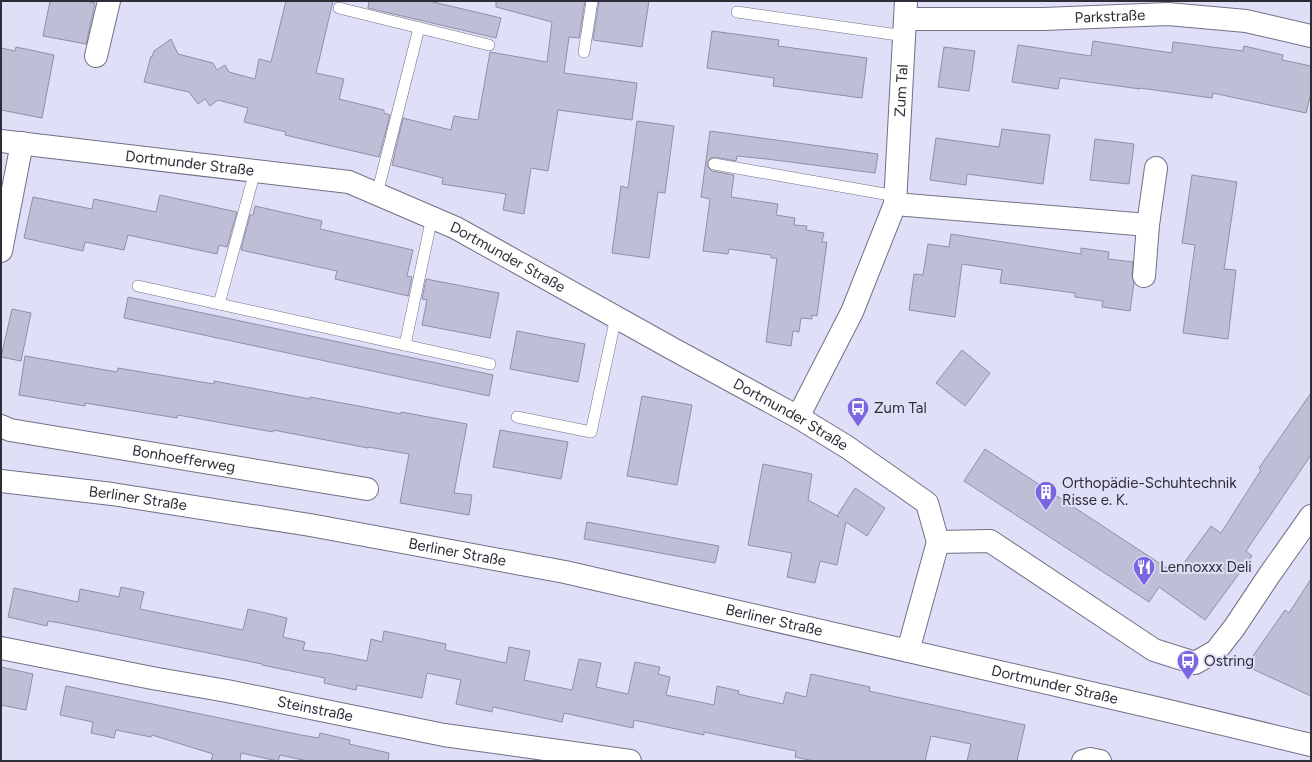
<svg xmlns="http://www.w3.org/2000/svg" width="1312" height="762" font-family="Figtree,sans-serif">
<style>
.building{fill:#bfbed7;stroke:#908fa6}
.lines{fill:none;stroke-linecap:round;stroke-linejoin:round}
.service-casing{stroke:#717086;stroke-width:12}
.minor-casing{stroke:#717086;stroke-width:24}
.secondary-casing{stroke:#717086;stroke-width:24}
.service{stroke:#fff;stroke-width:11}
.minor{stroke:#fff;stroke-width:22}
.secondary{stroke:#fff;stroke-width:22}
.labels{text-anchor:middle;stroke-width:4;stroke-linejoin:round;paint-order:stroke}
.street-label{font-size:15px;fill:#2f2e38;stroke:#e0dff8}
.poi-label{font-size:15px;fill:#2f2e38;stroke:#e0dff8;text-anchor:start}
</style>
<rect width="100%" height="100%" fill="#e0dff8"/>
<g class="building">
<path d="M 50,1 L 85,1 L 95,3 L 86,44 L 43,36 Z"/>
<path d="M 286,1 L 333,1 L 316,73 L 344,79 L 339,99 L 384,110 L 384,113 L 390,115 L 379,157 L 285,135 L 286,132 L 244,122 L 248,108 L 218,100 L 210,106 L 205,99 L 198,104 L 189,92 L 144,82 L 151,56 L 152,57 L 154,51 L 171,39 L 178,54 L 213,63 L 217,70 L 225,65 L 229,72 L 255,79 L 259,59 L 271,62 Z"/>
<path d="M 369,1 L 429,1 L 501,18 L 496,38 L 368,8 Z"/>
<path d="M 496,1 L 585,1 L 579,38 L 569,37 L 564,73 L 637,83 L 632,120 L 558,110 L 548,171 L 531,168 L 524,214 L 503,210 L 506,194 L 442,184 L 443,178 L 392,165 L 403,118 L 451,130 L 454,116 L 478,120 L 490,52 L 547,62 L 552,22 L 496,7 Z"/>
<path d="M 599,1 L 649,1 L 642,47 L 593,40 Z"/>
<path d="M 712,31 L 779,40 L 778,46 L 867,58 L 862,98 L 773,86 L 774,78 L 707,68 Z"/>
<path d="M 1093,41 L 1172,53 L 1173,42 L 1243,51 L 1244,46 L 1283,55 L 1282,60 L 1311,66 L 1311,93 L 1306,113 L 1213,93 L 1212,98 L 1140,88 L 1140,89 L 1060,78 L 1058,89 L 1012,82 L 1018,45 L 1091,56 Z"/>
<path d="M 16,47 L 54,55 L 42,118 L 1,110 L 1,48 L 15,51 Z"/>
<path d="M 944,47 L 975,51 L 969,91 L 938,87 Z"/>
<path d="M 637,121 L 674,126 L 665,193 L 658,192 L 649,258 L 612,253 L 621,186 L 628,188 Z"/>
<path d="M 1002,129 L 1050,135 L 1043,184 L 967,174 L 966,185 L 930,180 L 936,138 L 999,147 Z"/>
<path d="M 710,131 L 878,154 L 875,173 L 767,159 L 737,156 L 736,161 L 715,157 L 711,158 L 707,162 L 708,167 L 712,171 L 734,175 L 731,197 L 778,204 L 776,215 L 795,218 L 794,225 L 807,226 L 806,230 L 824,233 L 822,242 L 827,242 L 817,316 L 812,315 L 812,319 L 801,318 L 799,332 L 793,331 L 791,346 L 766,342 L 777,258 L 771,258 L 771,255 L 729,249 L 728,254 L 703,251 L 710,199 L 701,197 Z"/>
<path d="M 1095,139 L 1134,144 L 1129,184 L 1090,180 Z"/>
<path d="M 1192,175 L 1237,182 L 1224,269 L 1236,270 L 1228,339 L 1183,333 L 1195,245 L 1182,243 Z"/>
<path d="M 160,195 L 237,212 L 227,247 L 219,245 L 217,254 L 128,235 L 124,250 L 85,242 L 83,251 L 24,238 L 33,197 L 92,209 L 94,199 L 156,212 Z"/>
<path d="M 255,206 L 322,221 L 320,229 L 413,250 L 407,276 L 412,277 L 408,296 L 335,279 L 337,271 L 241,250 L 250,215 L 253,215 Z"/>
<path d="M 951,234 L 1081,254 L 1081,248 L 1109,252 L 1108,259 L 1133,262 L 1132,275 L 1134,283 L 1130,311 L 1102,307 L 1103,301 L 1075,297 L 1075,293 L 1000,283 L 1002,270 L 962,264 L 955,317 L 909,310 L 914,274 L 923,275 L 928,244 L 949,247 Z"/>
<path d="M 426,279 L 499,293 L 490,338 L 422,325 L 427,300 L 422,299 Z"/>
<path d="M 128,297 L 493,375 L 489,396 L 124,318 Z"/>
<path d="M 12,309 L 31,313 L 21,361 L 1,357 Z"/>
<path d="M 517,331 L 585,344 L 578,382 L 510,369 Z"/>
<path d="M 962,350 L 990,373 L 965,406 L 936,383 Z"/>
<path d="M 25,356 L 117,372 L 118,368 L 214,384 L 214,381 L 310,399 L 310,397 L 401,414 L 401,412 L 467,424 L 454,493 L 472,495 L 469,515 L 400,503 L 409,454 L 368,447 L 368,448 L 273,430 L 273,432 L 178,415 L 177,418 L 85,403 L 85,406 L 19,395 Z"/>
<path d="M 1311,393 L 1311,455 L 1246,551 L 1252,556 L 1205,620 L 1159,587 L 1149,602 L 964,481 L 985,449 L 1176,574 L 1211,526 L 1221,533 L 1261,470 L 1259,468 Z"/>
<path d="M 642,396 L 692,405 L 677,485 L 627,476 Z"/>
<path d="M 500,430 L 568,442 L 561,479 L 493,467 Z"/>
<path d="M 763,464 L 812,474 L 808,500 L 839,517 L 837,516 L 855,488 L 885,508 L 867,536 L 846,522 L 837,565 L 820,561 L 815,583 L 787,577 L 792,553 L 748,545 Z"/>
<path d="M 587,522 L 719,546 L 715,563 L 584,539 Z"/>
<path d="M 1311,579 L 1311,696 L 1246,666 L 1285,610 L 1289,613 Z"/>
<path d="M 121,587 L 144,592 L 140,609 L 243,630 L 248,609 L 287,618 L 283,637 L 305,642 L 303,650 L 332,654 L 367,661 L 371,639 L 382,642 L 384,631 L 446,644 L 445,650 L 506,663 L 509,647 L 530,651 L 524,680 L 572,690 L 579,659 L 601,663 L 596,687 L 628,694 L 635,662 L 660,667 L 658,674 L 670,677 L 666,695 L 714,705 L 717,686 L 739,691 L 738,694 L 783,704 L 786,692 L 806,697 L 811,674 L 870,687 L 869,691 L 1025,725 L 1017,761 L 967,761 L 971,744 L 931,736 L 925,761 L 814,761 L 795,757 L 796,751 L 704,732 L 704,735 L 634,720 L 633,728 L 564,713 L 562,722 L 493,707 L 492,712 L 456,704 L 461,680 L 427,673 L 422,698 L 357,685 L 356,690 L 324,683 L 325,678 L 262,665 L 262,664 L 60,623 L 48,621 L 47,626 L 8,617 L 14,588 L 78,602 L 80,589 L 119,597 Z"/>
<path d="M 1,667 L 33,674 L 26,710 L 1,705 Z"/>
<path d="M 66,686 L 301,735 L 319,738 L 320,733 L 350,740 L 349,744 L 389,753 L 388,761 L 308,761 L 280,755 L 278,761 L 241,753 L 240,761 L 211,761 L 213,754 L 152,735 L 151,737 L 116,730 L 114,738 L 91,733 L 93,722 L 60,715 Z"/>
</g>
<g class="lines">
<g class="service-casing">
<g id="service">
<path d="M 339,8 L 489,45"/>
<path d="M 737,12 L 905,36"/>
<path d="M 584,52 L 592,1"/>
<path d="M 714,164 L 896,196"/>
<path d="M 377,194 L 419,28"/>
<path d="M 138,286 L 490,364"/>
<path d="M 219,304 L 255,171"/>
<path d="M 405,345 L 432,217"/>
<path d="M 517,417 L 591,432 L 616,317"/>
</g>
</g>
<g class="minor-casing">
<g id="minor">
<path id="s1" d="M 906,19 L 1044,19 L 1168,14 L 1246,21 L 1311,36"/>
<path d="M 96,56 L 109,1"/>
<path id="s2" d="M 1,141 L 349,182 L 456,228 L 673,349 L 798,417 L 847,447 L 927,503 L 938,542 L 908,651"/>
<path d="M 895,204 L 1148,225"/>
<path d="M 1,251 L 22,143"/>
<path d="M 1144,276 L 1148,225 L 1156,168"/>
<path id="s3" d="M 798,417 L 852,312 L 895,204 L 906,1"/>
<path id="s4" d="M 1,426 L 10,430 L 367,489"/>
<path d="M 938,542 L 990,541 L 1154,650 L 1195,663 L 1216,651 L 1234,628 L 1270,574 L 1311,516"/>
<path id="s5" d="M 1,648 L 152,678 L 227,691 L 444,735 L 630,761"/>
<path d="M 1083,761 L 1090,759 L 1100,761"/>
</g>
</g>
<g class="secondary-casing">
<g id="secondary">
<path id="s6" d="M 1,481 L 112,494 L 310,525 L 565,572 L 1156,708 L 1311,745"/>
</g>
</g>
<use href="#service" class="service"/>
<use href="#minor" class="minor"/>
<use href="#secondary" class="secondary"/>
</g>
<defs>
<g id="bus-pin" transform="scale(1.15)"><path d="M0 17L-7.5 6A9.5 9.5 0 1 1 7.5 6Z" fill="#7b66e1" stroke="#e0dff8"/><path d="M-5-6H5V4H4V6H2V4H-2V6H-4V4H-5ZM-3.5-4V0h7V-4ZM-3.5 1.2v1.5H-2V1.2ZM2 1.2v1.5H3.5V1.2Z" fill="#fff"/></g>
<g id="building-pin" transform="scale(1.15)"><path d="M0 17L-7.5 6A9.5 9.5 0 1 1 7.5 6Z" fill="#7b66e1" stroke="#e0dff8"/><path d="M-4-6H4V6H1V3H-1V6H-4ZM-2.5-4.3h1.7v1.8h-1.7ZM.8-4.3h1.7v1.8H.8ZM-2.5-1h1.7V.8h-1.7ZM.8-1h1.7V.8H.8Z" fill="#fff"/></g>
<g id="restaurant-pin" transform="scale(1.15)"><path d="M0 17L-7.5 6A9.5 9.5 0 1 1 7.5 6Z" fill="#7b66e1" stroke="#e0dff8"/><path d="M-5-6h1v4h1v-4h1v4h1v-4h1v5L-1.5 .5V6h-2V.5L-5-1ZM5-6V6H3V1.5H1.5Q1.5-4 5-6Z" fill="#fff"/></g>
</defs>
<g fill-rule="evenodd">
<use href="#bus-pin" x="858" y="408"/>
<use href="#building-pin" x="1046" y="492"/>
<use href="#restaurant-pin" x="1144" y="567"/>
<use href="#bus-pin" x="1188" y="661"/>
</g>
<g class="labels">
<g class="street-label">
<text dy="5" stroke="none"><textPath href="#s1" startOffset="204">Parkstraße</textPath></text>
<text dy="5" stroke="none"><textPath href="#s3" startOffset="348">Zum Tal</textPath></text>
<text dy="5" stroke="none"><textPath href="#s2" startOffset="190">Dortmunder Straße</textPath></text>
<text dy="5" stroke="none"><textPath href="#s2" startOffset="526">Dortmunder Straße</textPath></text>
<text dy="5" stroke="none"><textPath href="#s2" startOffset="850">Dortmunder Straße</textPath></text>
<text dy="5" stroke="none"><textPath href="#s4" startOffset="186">Bonhoefferweg</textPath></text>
<text dy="5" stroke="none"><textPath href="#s6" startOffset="138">Berliner Straße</textPath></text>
<text dy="5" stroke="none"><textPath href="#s6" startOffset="462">Berliner Straße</textPath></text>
<text dy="5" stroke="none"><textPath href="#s6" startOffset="786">Berliner Straße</textPath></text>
<text dy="5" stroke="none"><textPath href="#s6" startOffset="1074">Dortmunder Straße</textPath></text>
<text dy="5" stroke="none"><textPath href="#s5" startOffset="320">Steinstraße</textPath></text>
</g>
<g class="poi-label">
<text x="874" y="413">Zum Tal</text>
<text x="1062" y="488">Orthopädie-Schuhtechnik<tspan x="1062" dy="17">Risse e. K.</tspan></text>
<text x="1160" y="572">Lennoxxx Deli</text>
<text x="1204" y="666">Ostring</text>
</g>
</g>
<rect width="1312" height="762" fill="none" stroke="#2f2e38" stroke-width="4"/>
</svg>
